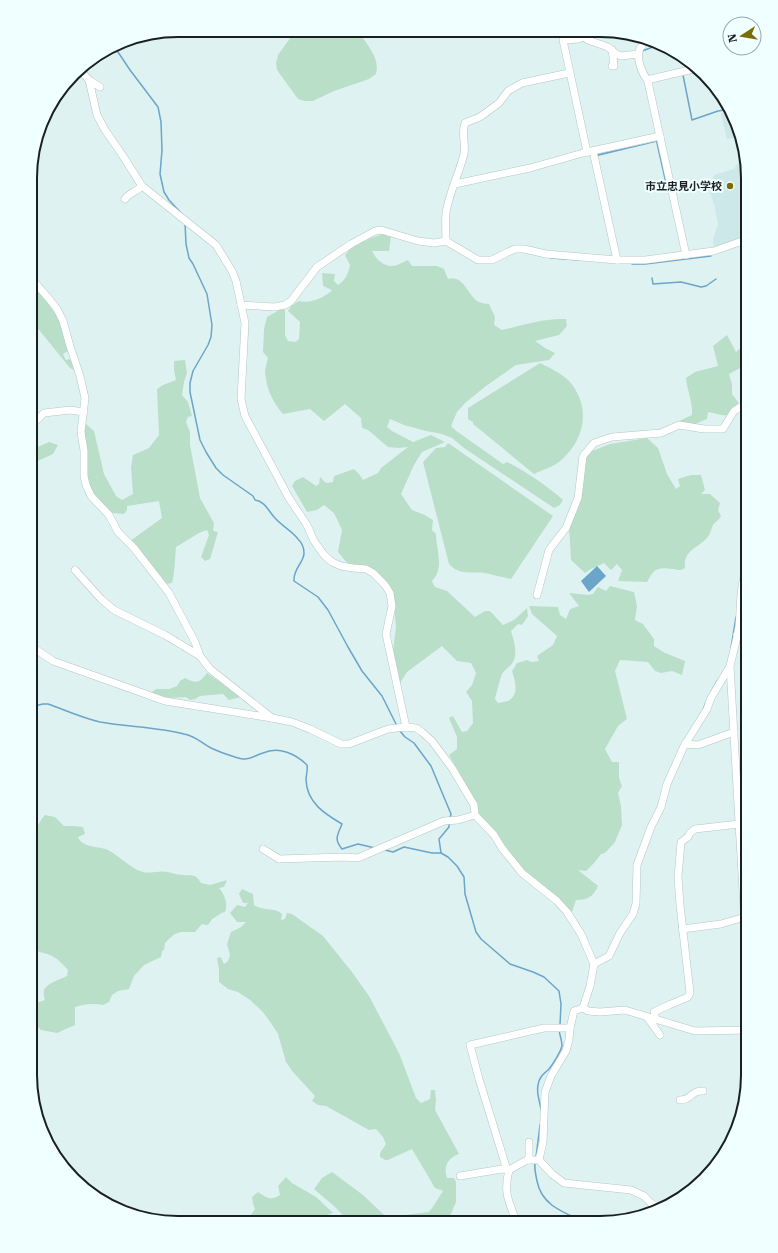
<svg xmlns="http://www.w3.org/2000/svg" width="778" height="1253" font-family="'Roboto Serif','Noto Sans JP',serif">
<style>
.built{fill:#cce8e8}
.green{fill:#badfc8}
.water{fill:#6ba5c9}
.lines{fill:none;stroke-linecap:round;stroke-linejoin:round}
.stream{stroke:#6ba5c9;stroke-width:1.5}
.minor-casing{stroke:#b4c6c6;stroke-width:8}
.minor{stroke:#fff;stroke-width:7}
.poi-dot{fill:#7b6c06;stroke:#f0ffff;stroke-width:1.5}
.labels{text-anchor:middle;stroke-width:4;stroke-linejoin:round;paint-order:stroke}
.poi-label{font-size:11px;font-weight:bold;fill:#1a2020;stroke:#f0ffff;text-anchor:end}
.rim{fill:none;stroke:#1a2020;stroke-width:2}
</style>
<rect width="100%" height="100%" fill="#dff2f2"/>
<path class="built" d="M 731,111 L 737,121 L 748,178 L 748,235 L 714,248 L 713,239 L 718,224 L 714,204 L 710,193 L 714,175 L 734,169 L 739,162 L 734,138 L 727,139 L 721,114 Z"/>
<g class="green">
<path d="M 296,30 L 358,31 C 366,43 381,59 376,74 L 369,79 L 334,91 L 313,101 L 305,101 L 298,99 L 277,70 L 276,63 L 278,55 Z"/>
<path d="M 383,234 L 391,236 L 389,251 L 372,251 C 376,259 383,266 392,266 C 397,266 403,262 408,260 L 412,266 L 437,266 L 444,269 L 448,279 C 464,274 468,297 479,302 C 482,303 486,304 489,304 L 495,317 L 494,325 L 502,330 C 523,325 544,318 566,319 L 567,326 L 559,335 L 535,341 L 545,348 L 555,353 L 549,360 L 516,365 L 486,386 L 465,403 L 457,412 L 451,426 L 455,430 L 503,464 L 507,462 C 528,473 546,485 563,500 L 560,505 L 554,508 L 464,448 L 452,438 L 442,434 L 426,431 L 404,425 L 390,419 L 387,427 L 392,431 L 413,442 L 431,435 L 445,442 L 422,452 L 414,465 L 401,494 L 412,510 L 425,515 L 433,520 L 432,530 L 436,534 C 436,550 445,568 432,581 L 435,587 L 447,591 L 475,617 L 485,611 L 490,611 L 503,625 L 514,620 L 527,608 L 528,616 L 522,625 L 518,624 L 511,631 C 514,641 519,656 511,665 C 508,668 504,670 502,674 C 499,682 497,691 495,699 L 498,703 C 501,702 506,702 508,701 C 520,694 515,681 512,671 L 517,663 L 527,660 L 531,662 L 539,661 L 537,656 L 553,645 L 557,636 L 532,614 L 529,606 L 558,607 L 560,615 L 566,619 L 570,609 L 579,606 L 569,593 L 588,595 L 593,594 L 598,587 L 606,591 L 610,586 L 634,592 L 637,606 L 635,620 L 643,624 L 654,639 L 654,646 L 665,653 L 685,661 L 682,675 L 672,671 L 661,673 L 655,671 L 648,662 L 620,660 L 615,671 L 627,719 L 618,726 L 605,749 L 612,762 L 619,762 L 619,778 L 622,786 L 618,793 L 621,806 L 622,825 L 615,842 L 605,853 L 601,854 L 595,862 L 586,871 L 578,870 L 598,886 C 593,897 588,900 576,900 L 572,912 L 549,893 L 543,885 L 521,868 L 479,814 L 477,803 L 449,755 L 457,749 L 457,737 L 449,718 L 453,716 L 462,732 L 467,731 L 473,723 L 472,701 L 466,692 L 472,685 L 476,673 L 471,663 L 457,661 L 442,646 L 407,672 L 400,683 L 393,651 L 396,627 L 394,604 L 385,585 L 367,573 L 348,564 L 338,552 L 342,530 L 334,513 L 324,505 L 317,510 L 307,512 L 292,486 L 295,481 L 303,477 L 316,486 L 319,484 L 320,477 L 326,483 L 333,482 L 334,476 L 354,469 L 359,474 L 363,480 L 378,473 L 381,468 L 408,447 L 398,448 L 388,447 L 368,430 L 362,428 L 361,418 L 345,404 L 324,421 L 310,409 L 283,414 C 273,403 265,386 265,370 C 266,366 267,362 268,358 L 263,352 L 264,329 L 267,317 L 281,309 L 285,310 L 285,335 L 288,341 L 295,342 L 299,339 L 300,322 L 288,311 L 291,306 L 299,301 C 309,304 325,298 332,290 L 323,286 L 322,273 L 335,274 L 334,281 L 338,285 C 346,280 348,274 350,265 L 345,255 L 352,247 L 371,238 Z"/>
<path d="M 31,282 L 49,302 L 60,322 L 68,351 L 63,354 L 66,360 L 69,359 L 72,361 L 74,370 L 70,368 L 31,320 Z"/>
<path d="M 727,335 L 736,352 L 743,346 L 748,346 L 748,367 L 742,367 L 729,374 L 732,384 L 732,394 L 738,402 L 738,411 C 728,419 720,414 708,412 L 707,419 C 695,423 693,429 679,421 L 692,415 C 693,403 687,390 686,378 L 695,372 L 718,366 L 713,346 Z"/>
<path d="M 185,360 L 187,373 L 184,382 L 182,395 L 188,402 L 192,416 L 188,417 L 186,422 L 190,432 L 190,445 L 200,498 L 214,523 L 213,531 L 218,532 L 210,559 L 205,561 L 201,557 L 209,535 L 207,530 L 199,533 L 176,547 L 174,573 L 172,583 L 166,584 L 130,541 L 162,518 L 159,501 L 127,506 L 127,510 L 124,514 L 111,513 L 94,495 L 88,486 L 84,430 L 86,424 L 94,431 L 104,474 L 116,496 L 122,500 L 133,494 L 131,467 L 133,455 L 149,448 L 159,435 L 157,389 L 163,385 L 176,380 L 174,370 L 174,361 Z"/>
<path d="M 540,363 C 550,368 561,373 569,381 C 592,407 585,441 559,462 C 552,467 542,470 534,474 L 473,424 L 473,422 L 468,419 L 468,408 Z"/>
<path d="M 647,438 L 658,448 L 667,474 L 676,489 L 680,486 L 678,479 L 691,475 L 701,475 L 705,490 L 701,494 L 710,494 L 720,503 L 718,510 L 721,516 C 719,520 715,522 713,525 C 711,530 710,535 706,539 C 696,549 683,551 685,568 C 680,571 679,570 673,569 C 658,567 654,568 647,582 L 618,581 L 622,570 L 617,564 L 611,570 L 604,563 L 591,569 L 585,573 L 571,560 L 569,526 L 579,473 L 587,453 L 610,444 Z"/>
<path d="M 49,442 L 58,445 L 53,454 L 31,464 L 31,450 Z"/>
<path d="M 448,443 L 553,516 L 511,579 C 502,577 494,575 485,573 C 471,571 460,576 449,564 L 423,462 L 436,448 L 445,447 Z"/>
<path d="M 207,673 L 241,697 L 229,700 L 223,694 L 200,696 L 195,699 L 190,700 L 186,697 C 173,698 163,699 152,692 L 156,689 L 169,689 L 177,686 L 180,681 L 185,678 C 196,684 200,683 207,673 Z"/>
<path d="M 45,815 L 55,817 L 64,826 L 74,826 L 83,827 L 85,834 L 78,837 C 82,848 99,846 108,850 C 120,856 129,868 143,872 C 150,874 160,870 168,872 C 173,873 178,875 183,875 C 193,876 195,873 201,883 L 210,885 L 227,880 L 224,887 L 219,888 C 225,895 228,904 225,912 C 219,913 217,917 212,919 L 208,925 L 202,924 L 195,932 C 179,932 177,930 165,943 L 164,950 L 162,951 L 161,957 L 144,965 L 134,976 L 129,989 L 118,991 L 112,995 L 109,1002 L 103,1005 C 93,1003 85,1004 75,1007 L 75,1025 L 57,1033 L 41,1030 L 30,1019 L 30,1002 L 39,1002 L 45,1000 C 44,997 43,993 44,990 C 47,983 61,979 67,976 L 68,970 C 58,959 54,955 39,952 L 36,946 L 30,940 L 30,835 C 37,830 39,821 45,815 Z"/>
<path d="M 242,889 L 253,894 L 254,905 C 262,911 275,907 282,914 L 281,920 L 285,919 L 287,913 L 292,914 L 323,936 L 352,972 L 369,996 L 399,1053 L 416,1098 L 421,1103 L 430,1099 L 431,1090 L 435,1090 L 436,1100 L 435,1110 L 459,1154 C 448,1158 443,1166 447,1178 L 454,1178 L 456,1182 L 456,1202 L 450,1216 L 457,1216 L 458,1223 L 349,1222 L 335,1207 L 314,1189 L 322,1178 L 332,1172 L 363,1195 L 383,1214 L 389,1217 L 429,1212 C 435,1205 438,1198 443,1191 L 435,1188 L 412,1149 L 388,1160 L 385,1160 L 380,1157 L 380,1153 L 386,1144 L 383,1137 L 376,1129 L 369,1130 L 326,1106 L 318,1105 L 312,1101 L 315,1096 L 293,1072 L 286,1062 L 278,1034 L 271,1023 L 262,1011 L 250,1000 L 238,992 L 228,989 L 219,982 L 219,970 L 217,958 L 221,957 L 224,964 L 228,961 L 230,955 L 227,944 L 231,932 L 241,927 L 246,922 L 237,922 L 230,913 L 237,905 L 245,907 L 248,903 L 243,903 L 239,894 Z"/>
<path d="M 286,1177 L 292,1183 L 316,1197 L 333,1213 L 327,1215 L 320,1221 L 320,1222 L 246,1222 L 255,1209 L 253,1204 L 252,1197 L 258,1192 C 267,1198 270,1201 280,1195 L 278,1186 Z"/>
</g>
<g class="water">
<path d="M 657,141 L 669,190 L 667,191 L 656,142 L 598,156 L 598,154 Z"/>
<path d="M 597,566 L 606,576 L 589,592 L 581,581 Z"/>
</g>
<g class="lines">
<g class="stream">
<path d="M 114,46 L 130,70 L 158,107 L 161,122 L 162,150 L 160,174 L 164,192 L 169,200 L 181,213"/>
<path d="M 642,51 L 661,44"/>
<path d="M 683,75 L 692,120 L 718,111 L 730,109"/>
<path d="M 185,223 L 186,244 L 189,258 L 193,264 L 207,294 L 212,325 L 211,337 L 208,345 L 193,371 L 190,383 L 190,392 L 200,440 L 206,452 L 216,468 L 223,475 L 253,496 L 255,500 C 265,501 269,512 275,518 C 282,526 292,531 298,539 C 302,543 304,547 304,553 C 304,563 293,568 294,581 L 318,597 L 328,610 L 348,647 L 362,671 L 382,696 L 397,726"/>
<path d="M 551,258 L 581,260"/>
<path d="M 632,264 L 645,264 L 711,256"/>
<path d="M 652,278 L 653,284 L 681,282 L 701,287 L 706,286 L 716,279"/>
<path d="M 742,573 L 748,559"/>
<path d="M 731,648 L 736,617"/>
<path d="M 711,692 L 717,681"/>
<path d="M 30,707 L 43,704 L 48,704 C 65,710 82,718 100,722 C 128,727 157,727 184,734 C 196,736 201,743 211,748 C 217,751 236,758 243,759 C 250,760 256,755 263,753 C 279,746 296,754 307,765 C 308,770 306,775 306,780 C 307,803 325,814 342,824 C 337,836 334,839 342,849 L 358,844 L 375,848"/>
<path d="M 703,710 L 706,702"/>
<path d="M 400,731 L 405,737 L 414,743 L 431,766 L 451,814 L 450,818"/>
<path d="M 385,850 L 393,852 L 404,847 L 432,853 L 441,853 L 448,857 L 457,866 L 464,877 L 465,894 L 476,932 L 481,939 L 510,964 L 533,972 L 544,977 L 559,991 L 561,1004 L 560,1025"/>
<path d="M 441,853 L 439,839 L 449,827 L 449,824"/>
<path d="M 541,1110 C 540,1101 536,1094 538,1085 C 539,1078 542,1075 548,1070 C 552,1066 561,1051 562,1046 C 562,1041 560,1036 559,1030"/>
<path d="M 536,1157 L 540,1125"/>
<path d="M 535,1163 C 534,1169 536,1175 537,1181 C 542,1207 566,1213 587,1223"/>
</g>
<g class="minor-casing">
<g id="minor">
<path d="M 586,31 L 584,37 L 578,39 L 563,40 L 587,152"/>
<path d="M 584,37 L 588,40 L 608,47 L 616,54 L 621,56 L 638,54"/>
<path d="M 642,46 L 640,48 C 636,58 641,72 648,81"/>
<path d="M 612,50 L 614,64 L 614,66 L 612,66"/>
<path d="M 79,69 L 89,80 L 97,115 L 105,130 L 121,153 L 142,186 L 216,245 L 232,271 L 236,281 L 245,323 L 241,399 L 245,416 L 289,498 L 307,525 L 314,541 L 324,555 L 332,562 L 341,566 L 353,568 L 366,569 L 373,573 L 385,585 L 390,593 L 392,606 L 386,634 L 406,727"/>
<path d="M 89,80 L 100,87"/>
<path d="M 593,151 L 617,260"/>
<path d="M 455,184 L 530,168 L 583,153 L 660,136"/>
<path d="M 125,199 C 129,193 136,192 142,186"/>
<path d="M 446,241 C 446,232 445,222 446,213 C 449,193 459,174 464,154 C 466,144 461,133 465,123 L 480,117 L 499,103 L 508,91 L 522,83 L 569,73"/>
<path d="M 686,255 L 648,82 L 651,79 L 698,68"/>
<path d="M 31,278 L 50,300 L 57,309 L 63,321 L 70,346 L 80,376 L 85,398 L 81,432 L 84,451 L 84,476 L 86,485 L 91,496 L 109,515 L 118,532 L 134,548 L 169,593 L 195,642 L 200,656 L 210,669 L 272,718"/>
<path d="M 241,305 L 274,307 L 285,305 L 291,301 L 317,267 L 351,244 L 375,231 L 381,230 L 418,241 L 434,243 L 446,241 L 478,260 L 492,260 L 508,252 L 515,249 L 524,249 L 546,254 L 617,260 L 645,260 L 714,251 L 748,239"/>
<path d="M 31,426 L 44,413 L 70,410 L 84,412"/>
<path d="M 75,570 L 101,599 L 114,610 L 165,635 L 200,656"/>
<path d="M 537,595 L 549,550 L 566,528 L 578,498 L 583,456 L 594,443 L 612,437 L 661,433 L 679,425 L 704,429 L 723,429 L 734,411 L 748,402"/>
<path d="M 737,635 L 748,631"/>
<path d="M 31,646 L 53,661 L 165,701 L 272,718 L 292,722 L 310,729 L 341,744 L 349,744 L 388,729 L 406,727 L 416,728 L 422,732 L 432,741 L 452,768 L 474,805 L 475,815 L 494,835 L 502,848 L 522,873 L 557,901 L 567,912 L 581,934 L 594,964 L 590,986 L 583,1008"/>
<path d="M 685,744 L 698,745 L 734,732"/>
<path d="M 739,832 L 748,830"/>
<path d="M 263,849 L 279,859 L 343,857 L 358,858 L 444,821 L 458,820 L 475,815"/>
<path d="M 682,929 L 721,924 L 745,917"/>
<path d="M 594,964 L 609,956 L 620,933 L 633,914 L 636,904 L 637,865 L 651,827 L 661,807 L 667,784 L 684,746 L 707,709 L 711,698 L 730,666"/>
<path d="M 748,978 L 730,666 C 733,653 737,639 739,626 C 741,607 739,584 748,567"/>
<path d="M 583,1008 L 588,1011 L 600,1012 L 625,1010 L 695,1031 L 748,1030"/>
<path d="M 647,1017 L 660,1035"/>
<path d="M 656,1020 L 654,1012 L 669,1005 L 688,997 L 690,993 L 680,905 L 678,877 L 681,842 L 688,837 L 690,833 L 695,829 L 739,824"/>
<path d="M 680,1100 C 692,1100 691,1090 703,1091"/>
<path d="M 529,1160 L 529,1142"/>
<path d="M 539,1160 L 543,1142 L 545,1092 L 551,1076 L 566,1051 L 569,1040 L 570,1028 L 574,1011 L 583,1008"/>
<path d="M 507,1170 L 479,1079 L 470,1045 L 544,1028 L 570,1028"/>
<path d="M 460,1176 L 502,1169 L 509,1170"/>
<path d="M 652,1204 L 662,1209"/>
<path d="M 517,1223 C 509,1202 503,1193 509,1170 L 527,1160 L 539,1160 L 552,1174 L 564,1183 L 631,1190 L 644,1196 L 652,1204 L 655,1212"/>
</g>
</g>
<use href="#minor" class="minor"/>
</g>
<circle class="poi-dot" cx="730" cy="186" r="4"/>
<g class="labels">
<g class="poi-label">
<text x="722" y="190">市立忠見小学校</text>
</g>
</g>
<path d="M0 0H778V1253H0ZM178 37H600A141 141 0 0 1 741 178V1075A141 141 0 0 1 600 1216H178A141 141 0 0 1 37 1075V178A141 141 0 0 1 178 37Z" fill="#f0ffff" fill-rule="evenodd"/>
<path class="rim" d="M178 37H600A141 141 0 0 1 741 178V1075A141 141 0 0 1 600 1216H178A141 141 0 0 1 37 1075V178A141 141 0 0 1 178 37Z"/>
<g transform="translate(742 36) rotate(258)"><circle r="19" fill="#f0ffff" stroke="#9aa6a6"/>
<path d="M0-3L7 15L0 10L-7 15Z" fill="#7b6c06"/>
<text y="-6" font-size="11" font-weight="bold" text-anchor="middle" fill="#1a2020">N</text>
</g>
</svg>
